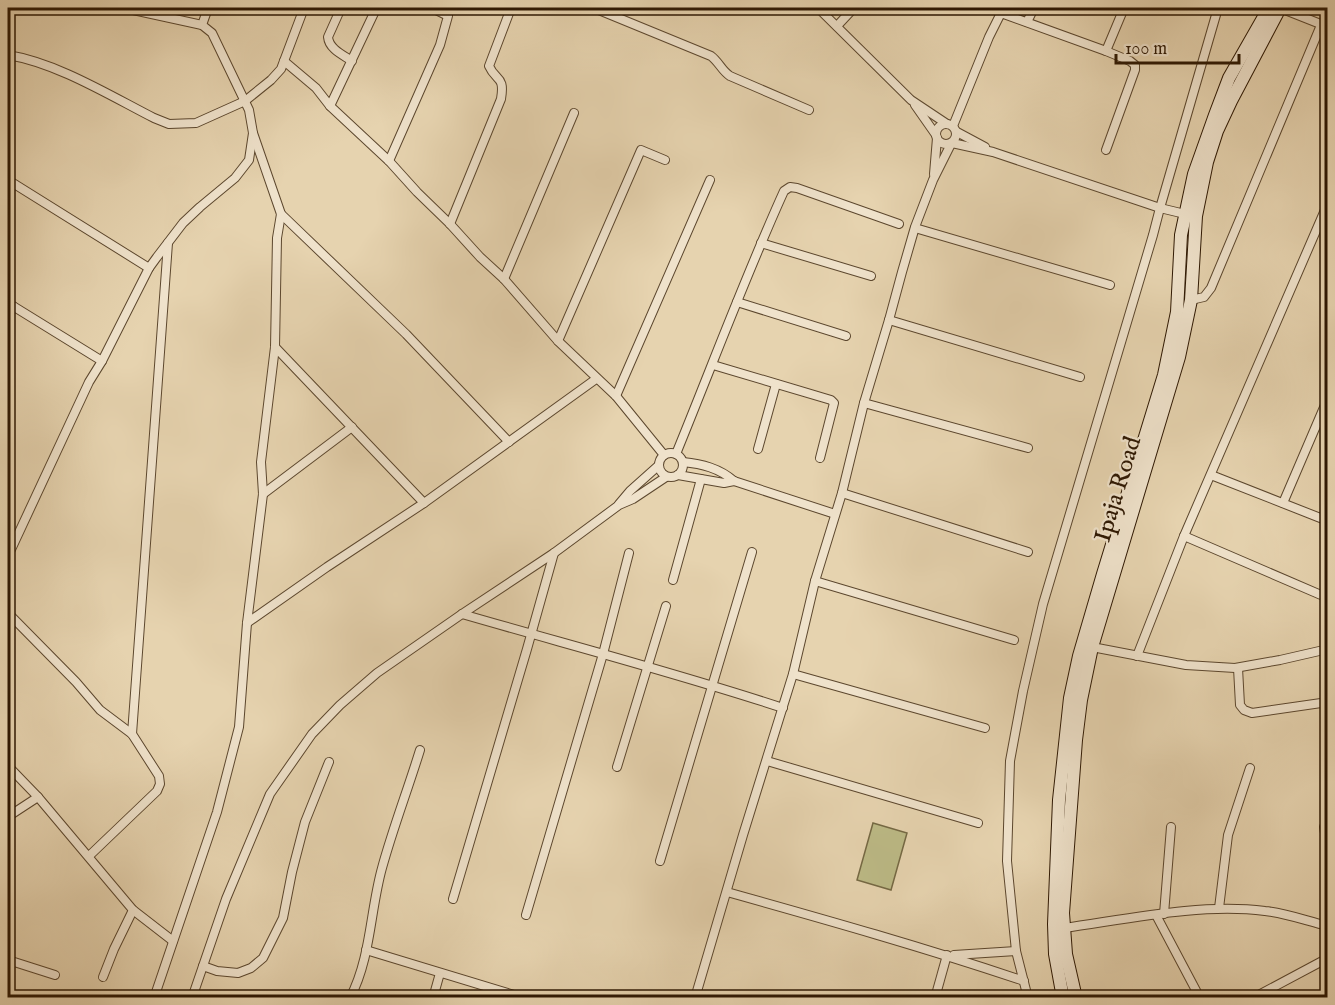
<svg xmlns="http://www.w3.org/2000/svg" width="1335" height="1005" font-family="'IM FELL English',serif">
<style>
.green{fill:#bcba86;stroke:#756944;stroke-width:1.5}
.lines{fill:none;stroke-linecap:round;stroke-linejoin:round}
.minor-casing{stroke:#5c472e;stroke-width:10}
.secondary-casing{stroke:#2e1803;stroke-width:14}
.minor{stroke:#efe2cb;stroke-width:8}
.secondary{stroke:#efe2cb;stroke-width:12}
.labels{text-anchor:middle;stroke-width:4.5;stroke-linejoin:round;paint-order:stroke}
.street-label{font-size:24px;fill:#2e1803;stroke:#efe2cb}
</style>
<rect width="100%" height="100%" fill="#e6d3af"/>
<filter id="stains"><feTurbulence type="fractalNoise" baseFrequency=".00333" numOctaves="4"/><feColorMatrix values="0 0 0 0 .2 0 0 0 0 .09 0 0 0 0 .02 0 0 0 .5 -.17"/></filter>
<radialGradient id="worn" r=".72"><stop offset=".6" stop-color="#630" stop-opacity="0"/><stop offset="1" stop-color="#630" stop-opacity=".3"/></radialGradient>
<path class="green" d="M 873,823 L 907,833 L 891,890 L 857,880 Z"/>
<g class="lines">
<g class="minor-casing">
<g id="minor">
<path d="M 341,8 L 328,37 C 329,49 343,55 352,61"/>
<path d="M 594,8 L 711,56 C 719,62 722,71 730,76 L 809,110"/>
<path d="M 818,8 L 911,100 L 947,124"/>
<path d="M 991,8 L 1001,13"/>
<path d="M 1280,8 L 1328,27"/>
<path d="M 1027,22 L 1034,8"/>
<path d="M 202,25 L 208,8"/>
<path d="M 837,26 L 851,11 L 852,8"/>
<path d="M 1106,51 L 1124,8"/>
<path d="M 8,55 C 57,63 109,95 154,118 L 169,124 L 196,123 L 245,101 L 271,80 L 281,69 L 304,8"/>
<path d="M 284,61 L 316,88 L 330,106 L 389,161 L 417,192 L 450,224 L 480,257 L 504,279 L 558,341 L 616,396 L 664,455"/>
<path d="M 915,105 L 936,135"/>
<path d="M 330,106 L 374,13 L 374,8"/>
<circle cx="946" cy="134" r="10"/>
<path d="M 953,126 L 989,37 L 1001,13 L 1106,51 L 1130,61 L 1135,65 L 1135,70 L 1106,150"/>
<path d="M 957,132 L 985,147"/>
<path d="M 952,143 L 993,152 L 1160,208 L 1185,214"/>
<path d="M 389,161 L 440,45 L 448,16 L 432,8"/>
<path d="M 934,174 L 937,138"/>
<path d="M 8,180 L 149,268"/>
<path d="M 281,214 L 406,334 L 509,442"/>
<path d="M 450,224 L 501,99 C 505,75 496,82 489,66 L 511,8"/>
<path d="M 915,228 L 1110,285"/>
<path d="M 761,243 L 871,276"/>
<path d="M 504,279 L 574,113"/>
<path d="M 1191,300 L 1204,297 L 1211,288 L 1321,25"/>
<path d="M 737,302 L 846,336"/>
<path d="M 8,303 L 102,361"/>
<path d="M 8,318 L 13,306"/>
<path d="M 889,320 L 1080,377"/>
<path d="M 558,341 L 641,150 L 665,160"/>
<path d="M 275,347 L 424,503"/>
<path d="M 713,365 L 831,400 L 834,403 L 820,458"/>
<path d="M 616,396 L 710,180"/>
<path d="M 864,403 L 1028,448"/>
<path d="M 758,449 L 776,384"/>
<circle cx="671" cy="465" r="12"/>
<path d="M 676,454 C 712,366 745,277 784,191 L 790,187 L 797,188 L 899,224"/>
<path d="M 683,462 C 702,464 719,468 734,481 L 835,514"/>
<path d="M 678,475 L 724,483 L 734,481"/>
<path d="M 1211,475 L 1328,521"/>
<path d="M 842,493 L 1028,552"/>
<path d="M 263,494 L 352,427"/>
<path d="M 1283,503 L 1328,398"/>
<path d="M 619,504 L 630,491 L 658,466"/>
<path d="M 1184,536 L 1328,598"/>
<path d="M 8,556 L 89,382 L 102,361 L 149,268 L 157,257 L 183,223 L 200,207 L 235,178 L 249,160 L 253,133 L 249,110 L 212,33 L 202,25 L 124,8"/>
<path d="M 673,580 L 701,479"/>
<path d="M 815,581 L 1014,640"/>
<path d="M 8,613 L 76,682 L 100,710 L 132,734 L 159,776 L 160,784 L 157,791 L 89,856"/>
<path d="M 462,614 C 569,645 677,673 783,708"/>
<path d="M 247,623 L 327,567 L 424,503 L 596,379"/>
<path d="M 1092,647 L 1186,665 L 1235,668 L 1280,660 L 1328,649"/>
<path d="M 1137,656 L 1184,536 L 1328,203"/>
<path d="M 1238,668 L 1240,705 L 1244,710 L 1252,713 L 1328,702"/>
<path d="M 793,674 L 985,728"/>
<path d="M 132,734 L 168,243"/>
<path d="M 767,761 L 978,823"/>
<path d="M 8,766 L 38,797 L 133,910 L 173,941"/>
<path d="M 617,767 L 666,606"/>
<path d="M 1328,818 L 1324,827 L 1328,852"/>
<path d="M 8,819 L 12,814 L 38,797"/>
<path d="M 660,861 L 752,552"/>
<path d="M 727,892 C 827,920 926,948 1024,981"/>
<path d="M 453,899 L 527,649 L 554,553"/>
<path d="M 1219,908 L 1228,835 L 1250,768"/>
<path d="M 1164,914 L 1171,827"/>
<path d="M 526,915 L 603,654 L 629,553"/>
<path d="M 1156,915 L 1200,998"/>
<path d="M 1064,928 C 1128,919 1200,903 1265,911 C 1286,913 1307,921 1328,926"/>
<path d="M 366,950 L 524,998"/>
<path d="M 954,955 L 1016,951"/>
<path d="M 8,960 L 55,975"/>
<path d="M 203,966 L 217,971 L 238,973 L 251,968 L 263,958 L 283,918 L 292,872 L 305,822 L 329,762"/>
<path d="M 103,977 L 114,949 L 133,910"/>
<path d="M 154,998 L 217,812 L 239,727 L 247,623 L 263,494 L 261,462 L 275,347 L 277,238 L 281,214 L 253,133"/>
<path d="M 192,998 L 226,899 L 270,794 L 312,734 L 340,705 L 377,673 L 462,614 L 554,553 L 619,505 L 633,499 L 666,477"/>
<path d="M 350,998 C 371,958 370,911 382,868 C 393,828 408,789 420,750"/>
<path d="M 433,998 L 440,973"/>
<path d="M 695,998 L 743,835 L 793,674 L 815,581 L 842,493 L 864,403 L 889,320 L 902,272 L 915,227 L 933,180 L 951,144"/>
<path d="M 935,998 L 947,955"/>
<path d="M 1028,998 L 1016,951 L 1007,861 L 1010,761 L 1023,691 L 1043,604 L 1153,235 L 1160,208 L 1218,8"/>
<path d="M 1253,998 L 1328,958"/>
</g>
</g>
<g class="secondary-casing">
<g id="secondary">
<path d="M 1063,998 L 1055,954 L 1054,924 L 1059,800 L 1070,698 L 1079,656 L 1103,574 L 1164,375 L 1177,312 L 1181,235 L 1194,174 L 1215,115 L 1229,78 L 1269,8"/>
<path d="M 1076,998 L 1066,954 L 1063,913 L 1076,740 L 1081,700 L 1092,647 L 1179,357 L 1191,300 L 1196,216 L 1207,162 L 1217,131 L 1231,101 L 1280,8"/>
</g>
</g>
<use href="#minor" class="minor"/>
<use href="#secondary" class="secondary"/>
</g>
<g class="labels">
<g class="street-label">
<text transform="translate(1117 489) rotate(-73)" y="8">Ipaja Road</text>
</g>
</g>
<rect width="1335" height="1005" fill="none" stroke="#e6d3af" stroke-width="30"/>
<rect x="9" y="9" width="1317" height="987" fill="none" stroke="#2e1803" stroke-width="3"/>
<rect x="15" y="15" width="1305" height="975" fill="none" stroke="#2e1803" stroke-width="1.5"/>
<path d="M1116 54v9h123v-9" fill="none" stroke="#2e1803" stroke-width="3"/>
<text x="1125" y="54" font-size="18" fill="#2e1803" stroke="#efe2cb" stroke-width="4.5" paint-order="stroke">100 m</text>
<rect width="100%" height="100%" filter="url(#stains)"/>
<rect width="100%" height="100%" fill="url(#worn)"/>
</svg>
